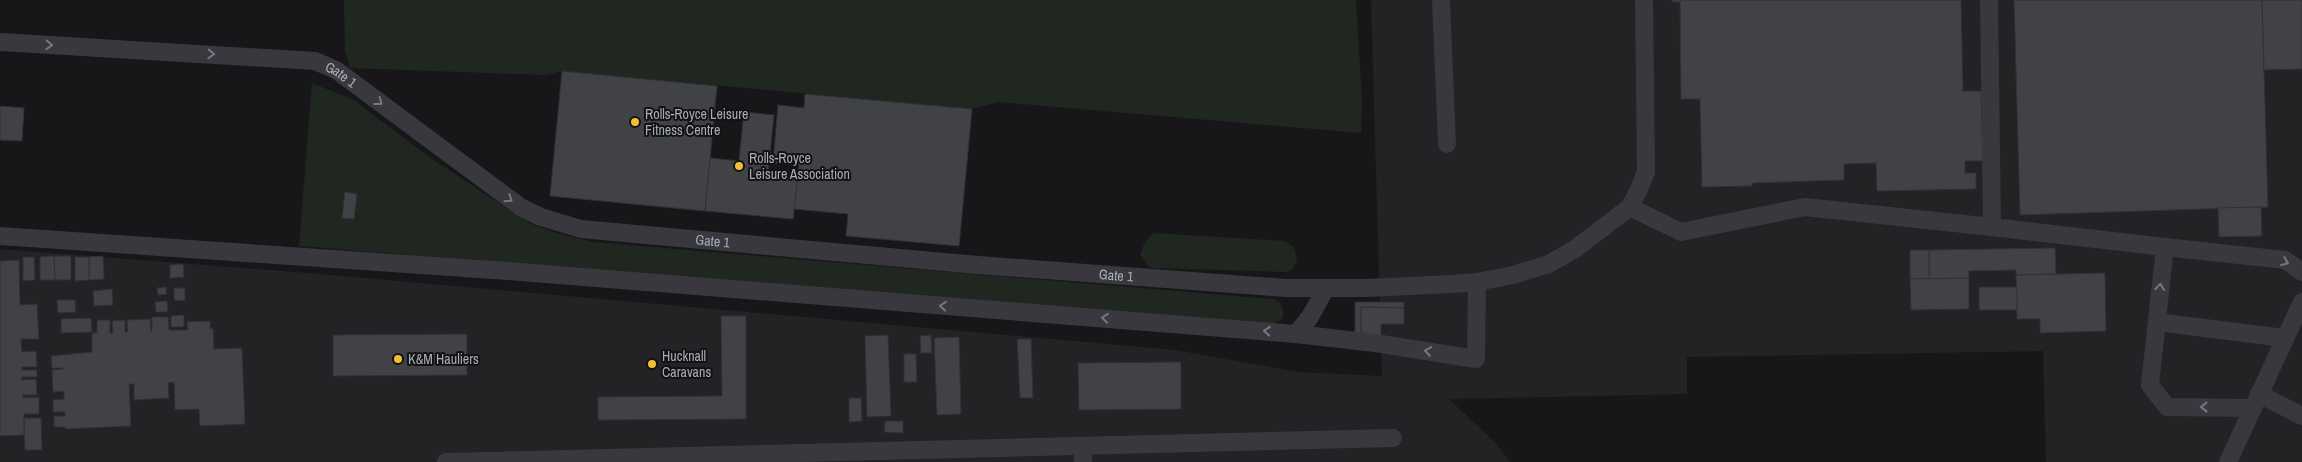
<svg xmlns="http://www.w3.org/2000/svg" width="2302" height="462" font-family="'Archivo Narrow',sans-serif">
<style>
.built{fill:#232326}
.green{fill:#1f2720}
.building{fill:#414246;stroke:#313135}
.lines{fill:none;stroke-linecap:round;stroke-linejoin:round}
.lane{stroke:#38383e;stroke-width:18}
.oneway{stroke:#767882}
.poi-dot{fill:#f2be35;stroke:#121214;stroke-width:2}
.labels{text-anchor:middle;stroke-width:4;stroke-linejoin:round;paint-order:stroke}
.street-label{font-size:14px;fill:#a9adb9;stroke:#121214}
.poi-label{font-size:14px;fill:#a9adb9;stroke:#121214;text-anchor:start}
</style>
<rect width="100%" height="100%" fill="#171719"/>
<path class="built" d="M 1371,0 L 2302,0 L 2302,462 L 2046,462 L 2043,351 L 1687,357 L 1687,394 L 1449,399 L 1495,442 L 1510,462 L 0,462 L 0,249 L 320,274 L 1175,350 L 1298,372 L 1382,376 Z"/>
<g class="green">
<path d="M 344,0 L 1356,0 L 1362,100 L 1361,133 L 998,102 L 972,109 L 562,71 L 546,75 L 350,68 L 345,51 Z"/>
<path d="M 312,83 L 354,100 L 429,157 L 531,224 L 560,234 L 593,242 L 1273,299 C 1282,303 1284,308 1283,318 L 1273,325 L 299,246 Z"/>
<path d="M 1153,233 L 1285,241 L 1294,247 L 1297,260 L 1293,269 L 1286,272 L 1150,268 L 1140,255 L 1144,244 Z"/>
</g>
<g class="building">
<path d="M 1672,0 L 1961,0 L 1963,91 L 1981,91 L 1983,161 L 1965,161 L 1965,173 L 1976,173 L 1976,189 L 1877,191 L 1876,163 L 1844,164 L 1844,180 L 1753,183 L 1752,186 L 1702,187 L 1700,99 L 1681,99 L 1680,2 L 1672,2 Z"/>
<path d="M 2014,0 L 2262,0 L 2268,207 L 2020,215 Z"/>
<path d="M 2262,0 L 2302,0 L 2302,69 L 2264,70 Z"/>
<path d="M 562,71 L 717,86 L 705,211 L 550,196 Z"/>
<path d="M 805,94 L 972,109 L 959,246 L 846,236 L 848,214 L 794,209 L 799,165 L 773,163 L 778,105 L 804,108 Z"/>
<path d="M 0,106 L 24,108 L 22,141 L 0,140 Z"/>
<path d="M 744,112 L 774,115 L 768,172 L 798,175 L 793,219 L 705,211 L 710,158 L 739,161 Z"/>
<path d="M 345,192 L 357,194 L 354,219 L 342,218 Z"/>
<path d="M 2261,207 L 2262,236 L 2219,237 L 2218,208 Z"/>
<path d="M 2055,248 L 2056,274 L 2016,275 L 2016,270 L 1969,271 L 1969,278 L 1929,279 L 1929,250 Z"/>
<rect x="1910" y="250" width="19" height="29"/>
<path d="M 54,256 L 71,256 L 71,280 L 55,280 Z"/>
<path d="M 54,256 L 55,280 L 40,280 L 40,257 Z"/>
<path d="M 103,256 L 104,279 L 89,280 L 89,257 Z"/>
<path d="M 23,257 L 34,257 L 35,280 L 23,281 Z"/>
<path d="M 75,257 L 89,257 L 89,280 L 75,281 Z"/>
<path d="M 19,260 L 20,305 L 37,304 L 39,339 L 21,339 L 22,352 L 36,351 L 37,367 L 22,367 L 22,370 L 37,370 L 37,377 L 22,377 L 22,380 L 36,379 L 37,395 L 23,395 L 23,398 L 39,397 L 39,414 L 24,414 L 24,435 L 0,436 L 0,261 Z"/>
<path d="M 183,264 L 184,277 L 170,278 L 170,265 Z"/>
<path d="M 2105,273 L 2106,331 L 2040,333 L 2040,319 L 2017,319 L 2016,275 Z"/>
<path d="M 1969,278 L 1969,309 L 1911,310 L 1910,279 Z"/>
<path d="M 166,287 L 167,294 L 158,295 L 157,288 Z"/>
<rect x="1979" y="287" width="38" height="23"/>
<path d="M 174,288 L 185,288 L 185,301 L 174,300 Z"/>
<path d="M 112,289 L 113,305 L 94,306 L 93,291 Z"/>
<path d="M 57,300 L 75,300 L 76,312 L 58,313 Z"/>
<path d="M 167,301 L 168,312 L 156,312 L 155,302 Z"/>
<path d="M 1355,302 L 1404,302 L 1404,308 L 1361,307 L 1361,336 L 1355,336 Z"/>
<path d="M 1361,307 L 1404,308 L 1404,324 L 1381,324 L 1381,336 L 1361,336 Z"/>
<path d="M 184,315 L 184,327 L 171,327 L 171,316 Z"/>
<path d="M 721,316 L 746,316 L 746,419 L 598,420 L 598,397 L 722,396 Z"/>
<path d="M 152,317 L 168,317 L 169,330 L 188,330 L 187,322 L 210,321 L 210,329 L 213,328 L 214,349 L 242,348 L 245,424 L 200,426 L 199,409 L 175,410 L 174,382 L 168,383 L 169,398 L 134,400 L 134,384 L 129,384 L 131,426 L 65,429 L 65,427 L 54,427 L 54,416 L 65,416 L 65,412 L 53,412 L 53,400 L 64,399 L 64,391 L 53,392 L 52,370 L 63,369 L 63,368 L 52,368 L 51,356 L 92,352 L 92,333 L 97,333 L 97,320 L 110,320 L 110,333 L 113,333 L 112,321 L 125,320 L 125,332 L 128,332 L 127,320 L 150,319 L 151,331 L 152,331 Z"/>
<path d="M 91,318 L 92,332 L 61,333 L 61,319 Z"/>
<path d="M 467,334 L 467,375 L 333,376 L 333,335 Z"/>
<path d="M 888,335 L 891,416 L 867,417 L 865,336 Z"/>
<path d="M 931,335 L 932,353 L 921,353 L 920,336 Z"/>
<path d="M 959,337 L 961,414 L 937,415 L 934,338 Z"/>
<path d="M 1017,339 L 1031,339 L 1033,398 L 1020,398 Z"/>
<path d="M 904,354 L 916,354 L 917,382 L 904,382 Z"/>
<path d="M 1181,362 L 1181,409 L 1079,410 L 1078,363 Z"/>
<path d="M 849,398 L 861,398 L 862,421 L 849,422 Z"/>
<path d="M 24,418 L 41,418 L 42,450 L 25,450 Z"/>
<path d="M 885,421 L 903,421 L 903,433 L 884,432 Z"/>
</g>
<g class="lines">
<g class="lane">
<path d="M 1441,0 L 1447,144"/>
<path d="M 1989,0 L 1992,227 L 2165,247"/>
<path id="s1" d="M 0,42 L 315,61 L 336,70 L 522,208 L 541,217 L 581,229 L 978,265 L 1286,288 L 1366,288 L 1452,284 L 1477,282 L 1513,275 L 1549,264 L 1575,249 L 1630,207 L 1639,189 L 1646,172 L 1644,0"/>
<path d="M 1630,207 L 1681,232 L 1805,207 L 1992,227"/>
<path d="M 0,236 L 508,271 L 1296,334 L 1375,343 L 1476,359 L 1477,282"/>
<path d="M 2157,322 L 2284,338"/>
<path d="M 1296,334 L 1310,317 L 1326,288"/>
<path d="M 2259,394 L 2302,416"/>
<path d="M 2253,408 L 2167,407 L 2150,385 L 2165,247 L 2285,260 L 2302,272"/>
<path d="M 446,462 L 1393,438"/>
<path d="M 1083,462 L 1083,446"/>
<path d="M 2228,462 L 2302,302"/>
</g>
</g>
<defs><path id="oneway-chevron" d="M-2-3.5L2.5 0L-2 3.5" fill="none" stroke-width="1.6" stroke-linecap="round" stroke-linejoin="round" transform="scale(1.25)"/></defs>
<g class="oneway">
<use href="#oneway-chevron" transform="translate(49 45) rotate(3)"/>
<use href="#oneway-chevron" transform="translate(211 54) rotate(3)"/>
<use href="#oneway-chevron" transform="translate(379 102) rotate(37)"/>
<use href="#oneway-chevron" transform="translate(509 199) rotate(35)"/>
<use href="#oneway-chevron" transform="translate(2285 262) rotate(22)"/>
<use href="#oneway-chevron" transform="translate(2160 287) rotate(-84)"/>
<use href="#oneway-chevron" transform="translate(943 306) rotate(-175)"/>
<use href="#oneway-chevron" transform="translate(1105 318) rotate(-175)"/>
<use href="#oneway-chevron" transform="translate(1267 331) rotate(-175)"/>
<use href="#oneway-chevron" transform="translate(1428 351) rotate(-171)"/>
<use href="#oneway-chevron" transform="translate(2204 407) rotate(-180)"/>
</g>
<g class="poi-dot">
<circle cx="635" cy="122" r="5"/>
<circle cx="739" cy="166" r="5"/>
<circle cx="398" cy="359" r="5"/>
<circle cx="652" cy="364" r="5"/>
</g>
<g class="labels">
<g class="street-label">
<text dy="5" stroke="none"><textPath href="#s1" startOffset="345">Gate 1</textPath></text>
<text dy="5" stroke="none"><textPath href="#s1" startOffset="765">Gate 1</textPath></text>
<text dy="5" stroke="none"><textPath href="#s1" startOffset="1170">Gate 1</textPath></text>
</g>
<g class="poi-label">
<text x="645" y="119">Rolls-Royce Leisure<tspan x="645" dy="16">Fitness Centre</tspan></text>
<text x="749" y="163">Rolls-Royce<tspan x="749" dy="16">Leisure Association</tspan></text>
<text x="662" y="361">Hucknall<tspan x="662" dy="16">Caravans</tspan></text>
<text x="408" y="364">K&amp;M Hauliers</text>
</g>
</g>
</svg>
